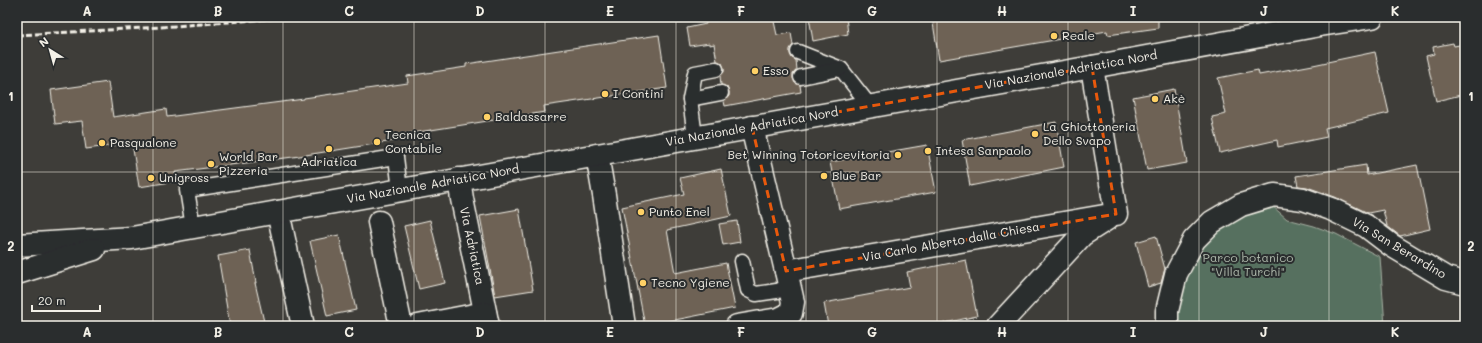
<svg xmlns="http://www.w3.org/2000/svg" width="1482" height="343" font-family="Mali,sans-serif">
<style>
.green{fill:#57705e;stroke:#a6b0a3}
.building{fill:#6e6254;stroke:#f4f1e8}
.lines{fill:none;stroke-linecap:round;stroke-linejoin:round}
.lane-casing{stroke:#f4f1e8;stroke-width:17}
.street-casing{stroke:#f4f1e8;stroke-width:25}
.secondary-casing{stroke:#f4f1e8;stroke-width:25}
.lane{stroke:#2a2d2e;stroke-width:14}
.street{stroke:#2a2d2e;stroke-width:22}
.secondary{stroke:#2a2d2e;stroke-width:22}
.rail{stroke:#f4f1e8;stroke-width:3;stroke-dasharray:6 3;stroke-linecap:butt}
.marked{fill:none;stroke:#e8590c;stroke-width:3;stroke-dasharray:8 5;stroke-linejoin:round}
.grid{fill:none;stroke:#f4f1e8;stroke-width:1;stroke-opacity:0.55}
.poi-dot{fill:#ffd166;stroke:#2a2d2e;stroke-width:1.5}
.labels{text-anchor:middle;stroke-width:4;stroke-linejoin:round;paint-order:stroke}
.poi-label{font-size:12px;fill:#f4f1e8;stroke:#2a2d2e;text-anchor:start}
.street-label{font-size:12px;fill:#f4f1e8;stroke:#2a2d2e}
.park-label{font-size:12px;fill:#adb7aa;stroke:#2a2d2e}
.neatline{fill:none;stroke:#f4f1e8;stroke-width:1.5}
.grid-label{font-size:13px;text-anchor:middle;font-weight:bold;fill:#f4f1e8}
</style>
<rect width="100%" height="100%" fill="#3e3d39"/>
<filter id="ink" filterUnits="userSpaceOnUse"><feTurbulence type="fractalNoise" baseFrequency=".025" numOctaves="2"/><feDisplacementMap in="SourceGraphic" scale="8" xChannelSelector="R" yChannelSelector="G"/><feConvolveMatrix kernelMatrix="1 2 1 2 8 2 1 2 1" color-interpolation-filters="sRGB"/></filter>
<g filter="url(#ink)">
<path class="green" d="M 1263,198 L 1287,219 L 1314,226 L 1336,234 L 1380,257 L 1385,326 L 1162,326 L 1185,244 Z"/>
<g class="building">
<path d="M 705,17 L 773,17 L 777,35 L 791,33 L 793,45 L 790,49 L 790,54 L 792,58 L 796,60 L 797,70 L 793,74 L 793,78 L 795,83 L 800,85 L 801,92 L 725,106 L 724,101 L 729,96 L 729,92 L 727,87 L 721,85 L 720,76 L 724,72 L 724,68 L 722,63 L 717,61 L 714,44 L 710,45 L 710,43 L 690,46 L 687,28 L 706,24 Z"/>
<path d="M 809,17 L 846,17 L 848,34 L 813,41 Z"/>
<path d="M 932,17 L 1158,17 L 1158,28 L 1108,35 L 1107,31 L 939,60 Z"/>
<path d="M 659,35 L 667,88 L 544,106 L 545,112 L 399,135 L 400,140 L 293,157 L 175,172 L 177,181 L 139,187 L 132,143 L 86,149 L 82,121 L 55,124 L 51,90 L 108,82 L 113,117 L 166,109 L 167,117 L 304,99 L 304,98 L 408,83 L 407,76 L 466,67 L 466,64 Z"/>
<path d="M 1453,43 L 1454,46 L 1465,44 L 1465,94 L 1436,101 L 1426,56 L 1434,54 L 1433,47 Z"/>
<path d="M 1375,52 L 1389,113 L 1325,128 L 1327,137 L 1278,147 L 1277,140 L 1220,153 L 1212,117 L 1226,114 L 1218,78 L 1258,70 L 1259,75 L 1313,65 Z"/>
<path d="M 1174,89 L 1187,163 L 1147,170 L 1133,97 Z"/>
<path d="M 1056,122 L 1064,167 L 970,186 L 962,140 Z"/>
<path d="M 927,145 L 936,192 L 839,209 L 830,162 Z"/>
<path d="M 1366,165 L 1367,175 L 1417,165 L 1430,229 L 1400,236 L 1387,226 L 1383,210 L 1368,213 L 1335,197 L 1307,187 L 1298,186 L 1296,176 Z"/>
<path d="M 721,169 L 731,216 L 667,230 L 675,273 L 726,263 L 735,308 L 645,326 L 622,207 L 684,194 L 680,178 Z"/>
<path d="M 519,209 L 533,290 L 495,296 L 480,216 Z"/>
<path d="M 430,220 L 445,283 L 419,289 L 404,226 Z"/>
<path d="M 737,221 L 740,242 L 723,245 L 719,224 Z"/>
<path d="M 339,235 L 356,310 L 327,316 L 310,241 Z"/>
<path d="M 1156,236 L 1165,269 L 1161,283 L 1148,287 L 1136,242 Z"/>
<path d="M 250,250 L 256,283 L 255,283 L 265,326 L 230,326 L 218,256 Z"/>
<path d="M 966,260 L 977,316 L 931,326 L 828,326 L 824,303 L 910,287 L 907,272 Z"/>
</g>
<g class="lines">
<g class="lane-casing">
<g id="lane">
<path d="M 798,52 L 841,69 L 870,106"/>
<path d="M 801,77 L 840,69"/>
<path d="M 690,99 L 721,93"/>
<path d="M 695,137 L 690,99 L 695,73 L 716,69"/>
<path d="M 193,227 L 187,190 L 396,157 L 400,190"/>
<path d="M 742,261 L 748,290 L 756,294 L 790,289"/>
</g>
</g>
<g class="street-casing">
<g id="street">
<path d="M 752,127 L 786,271 L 1116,214 L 1092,67"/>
<path d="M 597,155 L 604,195 L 624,326"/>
<path d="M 459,179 L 462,199 L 488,326"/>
<path d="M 278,212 L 303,326"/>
<path d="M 379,222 L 401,326"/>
<path d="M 418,326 L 485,313"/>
<path d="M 737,326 L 779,319 L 791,313 L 793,302 L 786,271"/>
<path d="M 998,326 L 1082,235 L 1107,219"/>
<path d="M 1167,326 L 1167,311 L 1176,274 L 1194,240 L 1212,222 L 1241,205 L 1274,195 L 1303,199 L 1331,209 L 1366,226 L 1391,245 L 1446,278 L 1465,283"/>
</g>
</g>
<g class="secondary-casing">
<g id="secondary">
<path d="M 17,245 L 132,238 L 1092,67 L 1320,25 L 1372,17"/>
<path d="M 17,273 L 94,249"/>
</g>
</g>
<use href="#lane" class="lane"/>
<use href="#street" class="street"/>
<use href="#secondary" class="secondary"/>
<g class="rail">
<path d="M 17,19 L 39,17"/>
<path d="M 17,35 L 161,27 L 295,17"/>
</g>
</g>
</g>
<path class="marked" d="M 1092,67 L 1116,214 L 786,271 L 752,127 Z"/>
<path class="grid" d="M 153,17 L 153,326M 283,17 L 283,326M 414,17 L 414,326M 545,17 L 545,326M 676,17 L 676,326M 806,17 L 806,326M 937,17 L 937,326M 1068,17 L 1068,326M 1199,17 L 1199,326M 1329,17 L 1329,326M 17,172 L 1465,172"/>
<g class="poi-dot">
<circle cx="1054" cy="36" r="4"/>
<circle cx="755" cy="71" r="4"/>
<circle cx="605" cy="94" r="4"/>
<circle cx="1155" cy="99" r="4"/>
<circle cx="487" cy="117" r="4"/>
<circle cx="1035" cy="134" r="4"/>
<circle cx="377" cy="142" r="4"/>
<circle cx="102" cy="143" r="4"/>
<circle cx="329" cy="149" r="4"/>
<circle cx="928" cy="151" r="4"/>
<circle cx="898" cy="155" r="4"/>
<circle cx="211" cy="164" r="4"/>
<circle cx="824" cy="176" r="4"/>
<circle cx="151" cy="178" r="4"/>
<circle cx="641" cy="212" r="4"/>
<circle cx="643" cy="283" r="4"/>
</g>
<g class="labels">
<g class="poi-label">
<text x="1062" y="40">Reale</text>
<text x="763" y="75">Esso</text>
<text x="613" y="98">I Contini</text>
<text x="1163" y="103">Akè</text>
<text x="495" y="121">Baldassarre</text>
<text x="1043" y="131">La Ghiottoneria<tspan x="1043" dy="14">Dello Svapo</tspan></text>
<text x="385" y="139">Tecnica<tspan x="385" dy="14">Contabile</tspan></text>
<text x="110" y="147">Pasqualone</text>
<text x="936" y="155">Intesa Sanpaolo</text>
<text x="890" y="159" text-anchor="end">Bet Winning Totoricevitoria</text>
<text x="219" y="161">World Bar<tspan x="219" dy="14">Pizzeria</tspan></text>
<text x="329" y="166" text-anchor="middle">Adriatica</text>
<text x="832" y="180">Blue Bar</text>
<text x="159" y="182">Unigross</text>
<text x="649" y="216">Punto Enel</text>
<text x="651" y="287">Tecno Ygiene</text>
</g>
<g class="street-label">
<text transform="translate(1071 70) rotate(-10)" y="4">Via Nazionale Adriatica Nord</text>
<text transform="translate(752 127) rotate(-10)" y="4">Via Nazionale Adriatica Nord</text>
<text transform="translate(433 184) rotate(-10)" y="4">Via Nazionale Adriatica Nord</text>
<text transform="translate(951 242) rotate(-10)" y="4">Via Carlo Alberto dalla Chiesa</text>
<text transform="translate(472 246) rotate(78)" y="4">Via Adriatica</text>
<text transform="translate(1399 248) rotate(31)" y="4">Via San Berardino</text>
</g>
<g class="park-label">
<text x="1248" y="262">Parco botanico<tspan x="1248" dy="14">"Villa Turchi"</tspan></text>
</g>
</g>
<rect width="1482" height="343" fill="none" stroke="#2a2d2e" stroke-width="44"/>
<g transform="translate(50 50) rotate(323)" stroke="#2a2d2e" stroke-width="3" paint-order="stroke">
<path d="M0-3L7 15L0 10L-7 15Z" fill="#f4f1e8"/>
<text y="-6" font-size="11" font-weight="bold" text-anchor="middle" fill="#f4f1e8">N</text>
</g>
<path d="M32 305v6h68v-6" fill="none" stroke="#f4f1e8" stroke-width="2"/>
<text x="38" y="305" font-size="12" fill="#f4f1e8" stroke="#2a2d2e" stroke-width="3" paint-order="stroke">20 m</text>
<rect x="22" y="22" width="1438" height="299" class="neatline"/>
<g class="grid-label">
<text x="87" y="16">A</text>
<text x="218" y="16">B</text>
<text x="349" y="16">C</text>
<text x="480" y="16">D</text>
<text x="610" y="16">E</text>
<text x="741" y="16">F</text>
<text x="872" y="16">G</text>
<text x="1002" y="16">H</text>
<text x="1133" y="16">I</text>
<text x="1264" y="16">J</text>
<text x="1395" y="16">K</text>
<text x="11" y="101">1</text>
<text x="1471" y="101">1</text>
<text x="11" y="251">2</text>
<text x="1471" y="251">2</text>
<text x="87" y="337">A</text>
<text x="218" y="337">B</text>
<text x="349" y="337">C</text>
<text x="480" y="337">D</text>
<text x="610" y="337">E</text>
<text x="741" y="337">F</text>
<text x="872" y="337">G</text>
<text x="1002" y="337">H</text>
<text x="1133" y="337">I</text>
<text x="1264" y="337">J</text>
<text x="1395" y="337">K</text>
</g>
</svg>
